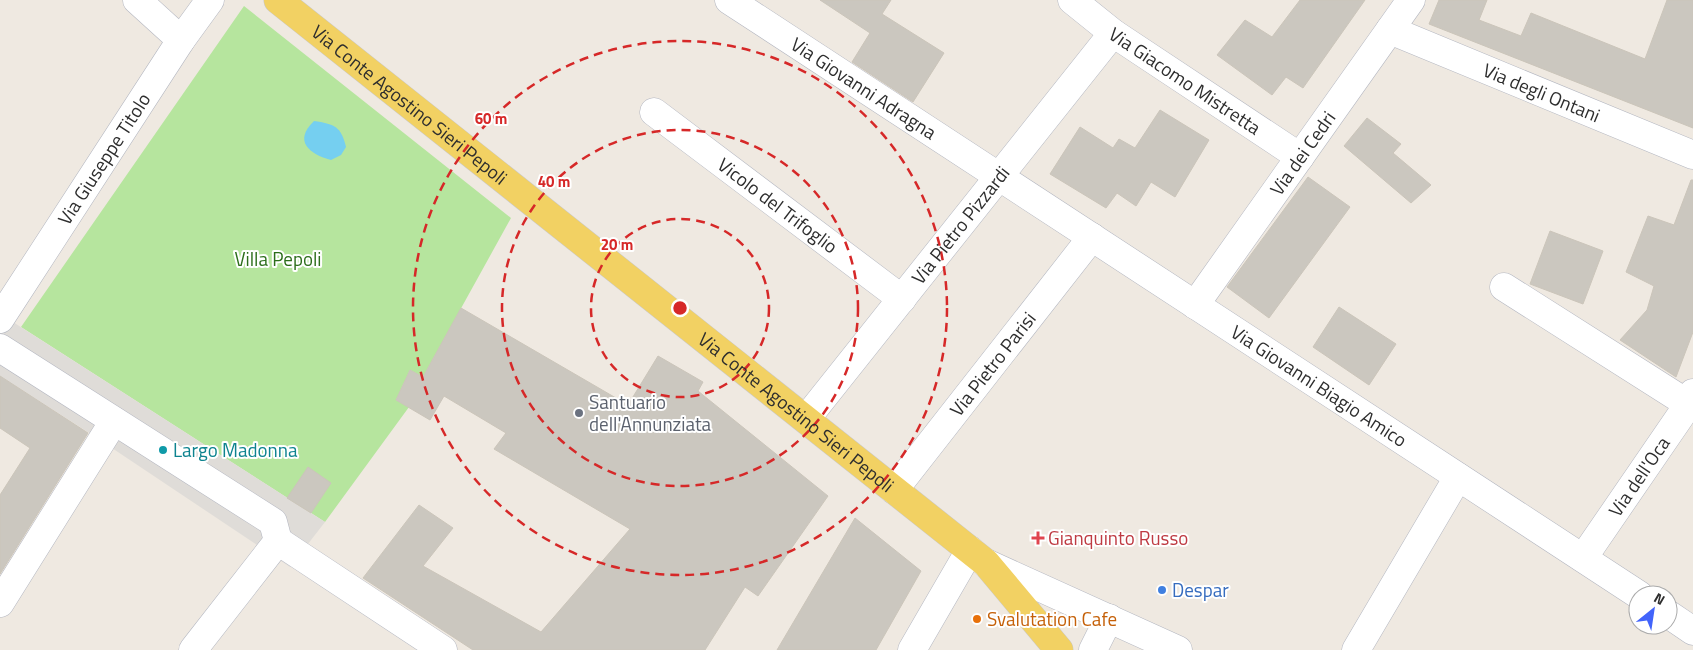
<svg xmlns="http://www.w3.org/2000/svg" width="1693" height="650" font-family="'Titillium Web',sans-serif">
<style>
.green{fill:#b6e59e}
.plaza{fill:#dfdcd8}
.water{fill:#75cff0}
.building{fill:#cbc7bf;stroke:#cbc5ba}
.lines{fill:none;stroke-linecap:round;stroke-linejoin:round}
.minor-casing{stroke:#b4b7c1;stroke-width:29}
.major-casing{stroke:#c9c9c9;stroke-width:29}
.minor{stroke:#fff;stroke-width:28}
.major{stroke:#f2d163;stroke-width:28}
.ring{fill:none;stroke:#d62828;stroke-width:2.5;stroke-dasharray:9 6}
.worship-dot{fill:#6b7280;stroke:#fff;stroke-width:2}
.culture-dot{fill:#0f9aa8;stroke:#fff;stroke-width:2}
.health-dot{fill:#e0444e;stroke:#fff;stroke-width:2}
.shop-dot{fill:#3f7fe0;stroke:#fff;stroke-width:2}
.food-dot{fill:#e8710a;stroke:#fff;stroke-width:2}
.labels{text-anchor:middle;stroke-width:4;stroke-linejoin:round;paint-order:stroke}
.street-label{font-size:19px;fill:#2e2e2e;stroke:#fff}
.park-label{font-size:19px;fill:#2c6e1b;stroke:#fff}
.worship-label{font-size:19px;fill:#5b616d;stroke:#fff;text-anchor:start}
.culture-label{font-size:19px;fill:#0d838f;stroke:#fff;text-anchor:start}
.health-label{font-size:19px;fill:#be3a42;stroke:#fff;text-anchor:start}
.shop-label{font-size:19px;fill:#366cbe;stroke:#fff;text-anchor:start}
.food-label{font-size:19px;fill:#c56008;stroke:#fff;text-anchor:start}
.centre{fill:#d62828;stroke:#fff;stroke-width:2.5}
.ring-label{font-size:15px;text-anchor:middle;font-weight:bold;fill:#d62828;stroke:#fff;stroke-width:4;stroke-linejoin:round;paint-order:stroke}
</style>
<rect width="100%" height="100%" fill="#efe9e1"/>
<path class="green" d="M 244,6 L 511,218 L 423,377 L 410,370 L 396,400 L 409,407 L 325,522 L 21,327 Z"/>
<path class="plaza" d="M 2,315 L 311,513 L 325,522 L 290,567 L 94,436 L 0,376 L 0,319 Z"/>
<path class="water" d="M 314,121 C 334,124 341,126 346,147 L 341,155 L 331,160 C 309,154 293,141 314,121 Z"/>
<g class="building">
<path d="M 820,0 L 891,0 L 882,14 L 944,53 L 913,102 L 852,62 L 870,33 Z"/>
<path d="M 1300,0 L 1365,0 L 1303,88 L 1286,77 L 1272,95 L 1217,55 L 1245,20 L 1272,37 Z"/>
<path d="M 1439,0 L 1487,0 L 1479,20 L 1521,36 L 1531,13 L 1645,59 L 1667,0 L 1693,0 L 1693,128 L 1429,24 Z"/>
<path d="M 1160,110 L 1209,140 L 1175,197 L 1151,182 L 1136,206 L 1117,193 L 1106,208 L 1050,174 L 1080,127 L 1113,148 L 1119,139 L 1135,148 Z"/>
<path d="M 1367,118 L 1401,144 L 1393,153 L 1431,185 L 1411,203 L 1344,146 Z"/>
<path d="M 1308,177 L 1350,207 L 1269,318 L 1227,287 Z"/>
<path d="M 1691,180 L 1693,180 L 1693,332 L 1676,377 L 1620,340 L 1647,310 L 1654,286 L 1626,272 L 1648,216 L 1674,225 Z"/>
<path d="M 1550,231 L 1603,251 L 1583,304 L 1530,284 Z"/>
<path d="M 1339,307 L 1396,344 L 1369,385 L 1313,347 Z"/>
<path d="M 461,308 L 628,405 L 658,356 L 703,382 L 698,391 L 828,496 L 758,596 L 745,587 L 705,650 L 473,650 L 363,578 L 419,505 L 453,528 L 423,566 L 541,632 L 630,529 L 494,449 L 506,433 L 444,396 L 430,420 L 396,400 L 410,370 L 423,377 Z"/>
<path d="M 0,376 L 88,433 L 0,574 L 0,495 L 30,448 L 0,428 Z"/>
<path d="M 308,467 L 331,483 L 311,513 L 287,498 Z"/>
<path d="M 855,518 L 921,571 L 876,650 L 777,650 Z"/>
</g>
<g class="lines">
<g class="minor-casing">
<g id="minor">
<path d="M 137,0 L 181,40"/>
<path id="s1" d="M 729,0 L 1639,595"/>
<path id="s2" d="M 1072,0 L 1113,33 L 1300,157"/>
<path id="s3" d="M 1390,30 L 1693,155"/>
<path id="s4" d="M 654,112 L 902,299"/>
<path d="M 1504,287 L 1693,407"/>
<path id="s5" d="M 1195,305 L 1411,0"/>
<path id="s6" d="M 0,319 L 181,40 L 210,0"/>
<path d="M 0,348 L 273,522 L 278,541 L 193,650"/>
<path id="s7" d="M 806,419 L 1113,33"/>
<path id="s8" d="M 894,490 L 1092,237"/>
<path d="M 278,541 L 443,650"/>
<path id="s9" d="M 1583,558 L 1688,405 L 1693,393"/>
<path d="M 986,563 L 1178,650"/>
<path d="M 0,603 L 114,421"/>
<path d="M 1668,614 L 1693,631"/>
<path d="M 912,650 L 970,550"/>
<path d="M 1093,650 L 1109,618"/>
<path d="M 1356,650 L 1458,477"/>
</g>
</g>
<g class="major-casing">
<g id="major">
<path id="s10" d="M 278,0 L 986,563 L 1059,650"/>
</g>
</g>
<use href="#minor" class="minor"/>
<use href="#major" class="major"/>
</g>
<g class="ring">
<circle cx="680" cy="308" r="89"/>
<circle cx="680" cy="308" r="178"/>
<circle cx="680" cy="308" r="267"/>
</g>
<circle class="worship-dot" cx="579" cy="413" r="5"/>
<circle class="culture-dot" cx="163" cy="450" r="5"/>
<path class="health-dot" d="M1035.5 530.5h5v5h5v5h-5v5h-5v-5h-5v-5h5z"/>
<circle class="shop-dot" cx="1162" cy="590" r="5"/>
<circle class="food-dot" cx="977" cy="619" r="5"/>
<g class="labels">
<g class="street-label">
<text dy="7" stroke="none"><textPath href="#s2" startOffset="139">Via Giacomo Mistretta</textPath></text>
<text dy="7" stroke="none"><textPath href="#s1" startOffset="161">Via Giovanni Adragna</textPath></text>
<text dy="7" stroke="none"><textPath href="#s3" startOffset="164">Via degli Ontani</textPath></text>
<text dy="7" stroke="none"><textPath href="#s10" startOffset="168">Via Conte Agostino Sieri Pepoli</textPath></text>
<text dy="7" stroke="none"><textPath href="#s5" startOffset="186">Via dei Cedri</textPath></text>
<text dy="7" stroke="none"><textPath href="#s6" startOffset="191">Via Giuseppe Titolo</textPath></text>
<text dy="7" stroke="none"><textPath href="#s4" startOffset="155">Vicolo del Trifoglio</textPath></text>
<text dy="7" stroke="none"><textPath href="#s7" startOffset="248">Via Pietro Pizzardi</textPath></text>
<text dy="7" stroke="none"><textPath href="#s8" startOffset="160">Via Pietro Parisi</textPath></text>
<text dy="7" stroke="none"><textPath href="#s1" startOffset="705">Via Giovanni Biagio Amico</textPath></text>
<text dy="7" stroke="none"><textPath href="#s10" startOffset="662">Via Conte Agostino Sieri Pepoli</textPath></text>
<text dy="7" stroke="none"><textPath href="#s9" startOffset="99">Via dell'Oca</textPath></text>
</g>
<g class="park-label">
<text x="278" y="266">Villa Pepoli</text>
</g>
<g class="worship-label">
<text x="589" y="409">Santuario<tspan x="589" dy="22">dell'Annunziata</tspan></text>
</g>
<g class="culture-label">
<text x="173" y="457">Largo Madonna</text>
</g>
<g class="health-label">
<text x="1048" y="545">Gianquinto Russo</text>
</g>
<g class="shop-label">
<text x="1172" y="597">Despar</text>
</g>
<g class="food-label">
<text x="987" y="626">Svalutation Cafe</text>
</g>
</g>
<circle cx="680" cy="308" r="8" class="centre"/>
<g class="ring-label">
<text x="491" y="124">60 m</text>
<text x="554" y="187">40 m</text>
<text x="617" y="250">20 m</text>
</g>
<g transform="translate(1653 610) rotate(30)"><circle r="24" fill="#ffffff" stroke="#ababab"/>
<path d="M0-4L9 19L0 12L-9 19Z" fill="#4264fb"/>
<text y="-8" font-size="14" font-weight="bold" text-anchor="middle" fill="#2e2e2e">N</text>
</g>
</svg>
